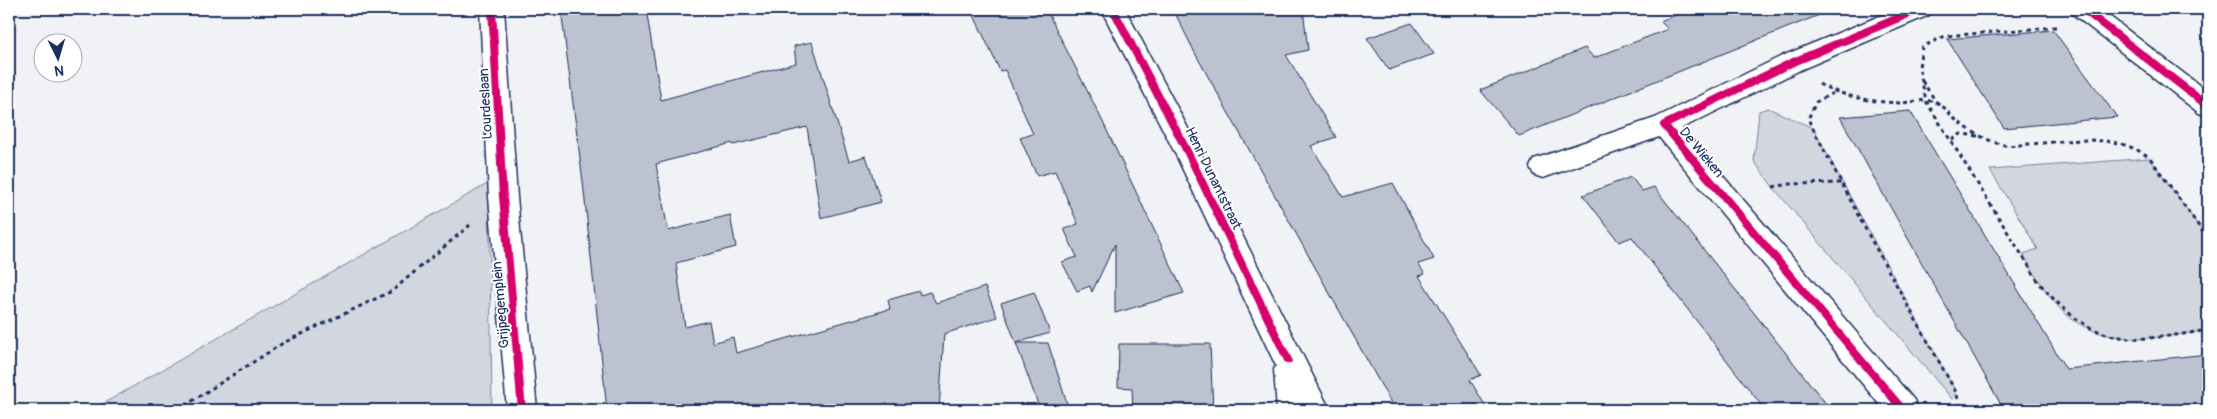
<svg xmlns="http://www.w3.org/2000/svg" width="2217" height="419" font-family="Pangolin,sans-serif">
<style>
.green{fill:#d2d6df;stroke:#76829e}
.building{fill:#bcc2d0;stroke:#1b2f5e}
.lines{fill:none;stroke-linecap:round;stroke-linejoin:round}
.street-casing{stroke:#1b2f5e;stroke-width:3}
.path{stroke:#1b2f5e;stroke-width:3;stroke-dasharray:4 4;stroke-linecap:butt}
.street{fill:#fff;fill-rule:evenodd}
.cycleway-casing{stroke:#fff;stroke-width:11}
.cycleway{stroke:#d6006c;stroke-width:8}
.labels{text-anchor:middle;stroke-width:4;stroke-linejoin:round;paint-order:stroke}
.street-label{font-size:14px;fill:#1b2f5e;stroke:#fff}
</style>
<rect width="100%" height="100%" fill="#f1f2f5"/>
<filter id="ink" filterUnits="userSpaceOnUse"><feTurbulence type="fractalNoise" baseFrequency=".02" numOctaves="2"/><feDisplacementMap in="SourceGraphic" scale="10" xChannelSelector="R" yChannelSelector="G"/><feConvolveMatrix kernelMatrix="1 2 1 2 8 2 1 2 1" color-interpolation-filters="sRGB"/></filter>
<g filter="url(#ink)">
<g class="green">
<path d="M 1768,108 L 1813,128 L 1957,394 L 1952,399 L 1773,187 L 1754,161 L 1759,111 Z"/>
<path d="M 2150,158 L 2208,239 L 2208,330 C 2154,339 2095,351 2054,302 C 2042,287 2032,270 2023,254 L 2038,249 L 1990,170 Z"/>
<path d="M 489,183 L 492,410 L 92,410 Z"/>
</g>
<g class="building">
<path d="M 561,9 L 646,9 L 661,100 L 796,63 L 794,46 L 812,42 L 849,161 L 866,156 L 881,202 L 821,218 L 807,127 L 733,145 L 732,143 L 656,164 L 668,231 L 730,215 L 736,247 L 676,263 L 685,327 L 709,321 L 713,343 L 733,337 L 736,353 L 890,309 L 888,300 L 919,291 L 920,295 L 930,292 L 936,303 L 985,287 L 997,317 L 944,334 L 939,410 L 607,410 L 583,182 Z"/>
<path d="M 971,9 L 1046,9 L 1100,116 L 1184,293 L 1115,313 L 1115,244 L 1092,292 L 1090,286 L 1077,291 L 1062,262 L 1077,257 L 1064,229 L 1078,224 L 1055,171 L 1037,176 L 1020,138 L 1033,134 L 1005,70 L 1000,71 Z"/>
<path d="M 1173,9 L 1303,9 L 1308,50 L 1286,55 L 1336,137 L 1311,146 L 1343,197 L 1393,183 L 1434,259 L 1418,264 L 1425,274 L 1419,276 L 1481,375 L 1470,380 L 1488,410 L 1395,410 L 1196,55 Z"/>
<path d="M 1692,9 L 1829,9 L 1829,11 L 1519,136 L 1480,90 L 1585,48 L 1594,58 L 1668,29 L 1660,21 Z"/>
<path d="M 1412,23 L 1434,54 L 1389,70 L 1367,38 Z"/>
<path d="M 2053,30 L 2117,117 L 2004,128 L 1947,39 Z"/>
<path d="M 1910,111 L 2066,369 L 2208,354 L 2208,410 L 2004,410 L 1840,117 Z"/>
<path d="M 1631,177 L 1642,191 L 1654,187 L 1831,410 L 1765,410 L 1632,237 L 1619,242 L 1583,195 Z"/>
<path d="M 1034,292 L 1050,333 L 1016,343 L 1001,303 Z"/>
<path d="M 1016,343 L 1048,343 L 1069,410 L 1040,410 Z"/>
<path d="M 1119,344 L 1210,344 L 1213,410 L 1133,410 L 1132,388 L 1118,387 Z"/>
</g>
<g class="lines">
<g class="street-casing">
<g id="street">
<path d="M 480,9 L 504,9 L 517,197 L 537,410 L 507,410 L 489,197 Z"/>
<path d="M 1101,9 L 1125,9 L 1201,153 L 1330,410 L 1277,410 L 1274,369 L 1276,366 L 1175,153 Z"/>
<path d="M 1897,9 L 1932,9 L 1929,15 L 1800,70 L 1682,128 L 1914,400 L 1918,410 L 1884,410 L 1659,137 L 1543,178 L 1534,175 L 1530,167 L 1534,159 L 1655,118 L 1782,56 Z"/>
<path d="M 2071,9 L 2100,9 L 2208,92 L 2208,116 L 2199,113 L 2074,15 Z"/>
</g>
</g>
<g class="path">
<path d="M 2056,27 L 1945,36 L 1922,47 L 1919,67 L 1926,101 L 2040,284 C 2096,349 2129,343 2208,330"/>
<path d="M 1922,81 L 1937,103"/>
<path d="M 1819,84 C 1844,97 1872,102 1900,103 C 1912,103 1927,97 1938,103 C 1945,107 1949,114 1955,119 C 1968,130 1988,142 2005,145 C 2013,146 2021,145 2028,144 C 2069,142 2115,131 2150,158 L 2208,239"/>
<path d="M 1833,93 L 1816,102 L 1808,119 L 1867,232 L 1957,394 L 1960,410"/>
<path d="M 1952,140 L 1961,134 L 1979,136"/>
<path d="M 1773,187 L 1790,184 L 1842,183"/>
<path d="M 178,410 L 283,343 L 392,291 L 470,225"/>
</g>
<use href="#street" class="street"/>
<g class="cycleway-casing">
<g id="cycleway">
<path d="M 492,9 L 503,197 L 522,410"/>
<path d="M 1113,9 L 1188,153 L 1288,360"/>
<path d="M 2083,9 L 2208,106"/>
<path d="M 1903,410 L 1664,125 L 1791,63 L 1920,9"/>
</g>
</g>
<use href="#cycleway" class="cycleway"/>
</g>
</g>
<g class="labels">
<g class="street-label">
<text transform="translate(485 104) rotate(-93)" y="5">Lourdeslaan</text>
<text transform="translate(1702 152) rotate(50)" y="5">De Wieken</text>
<text transform="translate(1214 178) rotate(64)" y="5">Henri Dunantstraat</text>
<text transform="translate(500 305) rotate(-95)" y="5">Grijpegemplein</text>
</g>
</g>
<rect width="2217" height="419" fill="none" stroke="#fff" stroke-width="30"/>
<rect x="15" y="15" width="2187" height="389" fill="none" stroke="#1b2f5e" stroke-width="2" filter="url(#ink)"/>
<g transform="translate(58 58) rotate(175)"><circle r="24" fill="#ffffff" stroke="#a4acbf"/>
<path d="M0-4L9 19L0 12L-9 19Z" fill="#1b2f5e"/>
<text y="-8" font-size="14" font-weight="bold" text-anchor="middle" fill="#1b2f5e">N</text>
</g>
</svg>
